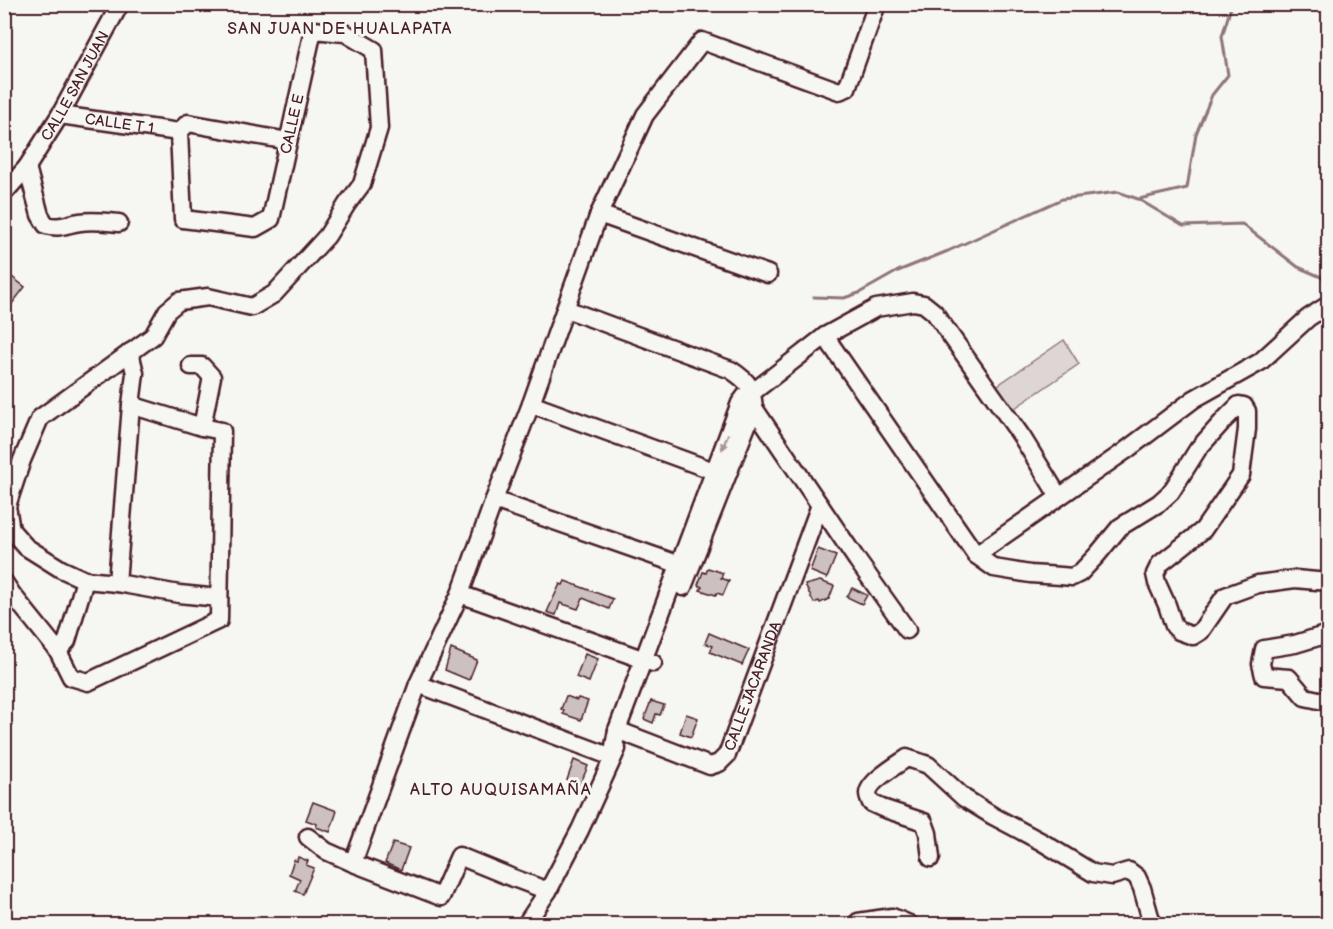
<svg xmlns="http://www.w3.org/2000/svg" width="1333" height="929" font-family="'Balsamiq Sans',sans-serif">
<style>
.green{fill:#ddd6d5;stroke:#947a80;stroke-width:1.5}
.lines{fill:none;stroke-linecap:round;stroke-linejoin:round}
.stream{stroke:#8e747a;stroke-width:3}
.building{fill:#ccc1c0;stroke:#4a1f2b;stroke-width:1.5}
.minor-casing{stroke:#4a1f2b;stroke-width:21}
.minor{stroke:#f6f6f2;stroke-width:16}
.oneway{fill:#a99598}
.labels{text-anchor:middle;stroke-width:6;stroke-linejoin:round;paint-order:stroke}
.street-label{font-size:15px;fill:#4a1f2b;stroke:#f6f6f2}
.neighbourhood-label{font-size:16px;letter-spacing:1.5px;fill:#4a1f2b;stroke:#f6f6f2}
</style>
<rect width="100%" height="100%" fill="#f6f6f2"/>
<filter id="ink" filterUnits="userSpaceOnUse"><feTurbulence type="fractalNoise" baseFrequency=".0167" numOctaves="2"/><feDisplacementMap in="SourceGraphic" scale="12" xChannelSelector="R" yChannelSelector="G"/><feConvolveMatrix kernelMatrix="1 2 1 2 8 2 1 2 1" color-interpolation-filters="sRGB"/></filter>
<g filter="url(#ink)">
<path class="green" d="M 1064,340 L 1079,364 L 1012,410 L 995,387 Z"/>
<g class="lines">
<g class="stream">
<path d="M 1139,199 L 1187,188 L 1196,134 L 1212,95 L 1228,75 L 1222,36 L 1232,4"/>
<path d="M 814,297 L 844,298 L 859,293 L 898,271 L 948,251 L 1062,199 L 1118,192 L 1138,199 L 1183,226 L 1242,224 L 1298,267 L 1328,280"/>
</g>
</g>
<g class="building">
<path d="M 4,271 L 25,287 L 4,314 Z"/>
<path d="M 818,549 L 836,556 L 827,578 L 810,571 Z"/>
<path d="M 708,568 L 723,573 L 721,578 L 729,581 L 723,595 L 717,593 L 716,595 L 700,590 L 702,587 L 698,585 L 703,572 L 706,573 Z"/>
<path d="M 565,581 L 613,599 L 609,609 L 583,598 L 578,609 L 560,603 L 556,615 L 547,612 L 560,584 L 563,585 Z"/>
<path d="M 820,581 L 834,586 L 829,599 L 820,603 L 819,601 L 814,603 L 805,585 Z"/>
<path d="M 852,588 L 867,595 L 862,604 L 847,597 Z"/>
<path d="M 709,633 L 749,650 L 742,665 L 710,652 L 713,646 L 705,643 Z"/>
<path d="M 451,649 L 477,660 L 469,680 L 445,670 Z"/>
<path d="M 585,654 L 598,659 L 589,682 L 576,677 Z"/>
<path d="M 566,696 L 577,700 L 578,698 L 588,701 L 581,720 L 563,714 L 564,710 L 561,709 Z"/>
<path d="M 651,701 L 664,705 L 660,715 L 656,714 L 653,723 L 644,719 Z"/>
<path d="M 686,714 L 698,718 L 691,737 L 680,733 Z"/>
<path d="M 574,760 L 588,766 L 580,785 L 567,780 Z"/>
<path d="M 313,802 L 337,811 L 330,832 L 316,827 L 317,824 L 306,820 Z"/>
<path d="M 393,843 L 409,848 L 401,870 L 385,863 Z"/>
<path d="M 298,857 L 308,861 L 306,865 L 314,868 L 303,894 L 295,891 L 300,879 L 289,874 L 294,860 L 297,861 Z"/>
</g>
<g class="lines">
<g class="minor-casing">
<g id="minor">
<path id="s1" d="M 60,115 L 179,132"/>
<path d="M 27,167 L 40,215 L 46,225 C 60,229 66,224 80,222 C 93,220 106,222 119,223"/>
<path id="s2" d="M 4,193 L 27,167 L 60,115 L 120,4"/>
<path d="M 599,214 L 768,274"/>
<path d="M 566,309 L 731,370 C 749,382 752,386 754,408 L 683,587"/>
<path d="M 825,336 L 976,555 L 994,568 L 1030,574 L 1061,576 L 1072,577 L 1080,573 L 1097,555 L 1120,527 L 1159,503 L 1171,492 L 1198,449 L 1224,420 L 1239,405 L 1244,406 L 1247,411 L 1247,429 L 1241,475 L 1203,530 L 1160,564 L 1155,574 L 1157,583 L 1167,605 L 1174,626 L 1179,631 L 1193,636 L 1201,631 L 1225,596 L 1258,584 L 1295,579 L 1328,582"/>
<path d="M 191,366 L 202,366 L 212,377 L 202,427"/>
<path d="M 531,404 L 722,474"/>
<path d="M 754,408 L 857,560 L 907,630"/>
<path d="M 494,500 L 689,568"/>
<path d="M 976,555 L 1125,451 L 1194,399 L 1260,362 L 1308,318 L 1328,305"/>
<path d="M 4,582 L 12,594 L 58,651 L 71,677 L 88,682 L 219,620 L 222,431 L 202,427 L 131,405"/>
<path d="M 117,583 L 131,405 L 135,373 L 130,352"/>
<path d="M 460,594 L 653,663"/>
<path d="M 219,598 L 179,594 L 117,583 L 85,580 L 61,569 L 26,547 L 11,530 L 7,506 L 22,460 L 40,418 L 153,336 L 167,311 L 179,301 L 208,297 L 252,307 L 274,294 L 327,236 L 347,204 L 362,184 L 379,128 L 374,50 L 345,33 L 313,30 L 271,219 L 255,228 L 183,219 L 179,132 L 188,123 L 288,141"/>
<path d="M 1328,634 L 1295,644 L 1264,649 L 1261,664 L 1264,676 L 1289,678 L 1305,697 L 1328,702"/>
<path d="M 58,651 L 67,641 L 85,580"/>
<path d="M 418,684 L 612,757"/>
<path id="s3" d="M 617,730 L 710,766 L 719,763 L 727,755 L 820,505"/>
<path d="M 612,757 L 617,730 L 740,403 L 746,395 L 753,392 L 825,336 L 876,308 L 913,302 L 924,304 L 934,312 L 1022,437 L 1059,497"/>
<path d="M 308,837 L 326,851 L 353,863 L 441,897 L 459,856 L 508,876 L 548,891"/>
<path d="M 931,858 L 928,833 L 924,822 L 882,808 L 871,803 C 870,800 868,797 868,794 C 868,782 897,765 907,758 L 928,765 L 964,798 L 993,816 L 1042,842 L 1093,873 L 1112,876 L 1129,871 L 1137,877 L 1142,888 L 1151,920 L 1154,924"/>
<path d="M 353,863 L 418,684 L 460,594 L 494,500 L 531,404 L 599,214 L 645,115 L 702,41 L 839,91 L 847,88 L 877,4"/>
<path d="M 526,924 L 548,891 L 580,830 L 617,749"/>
<path d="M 858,924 L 858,922 L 892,917 L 909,924"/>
</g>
</g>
<use href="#minor" class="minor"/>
</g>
<defs><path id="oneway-solid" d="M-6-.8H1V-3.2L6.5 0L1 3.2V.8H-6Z" transform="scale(1.5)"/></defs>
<use class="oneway" href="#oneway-solid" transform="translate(725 442) rotate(111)"/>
</g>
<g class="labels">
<g class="street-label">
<text dy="5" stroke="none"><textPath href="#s2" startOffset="129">CALLE SAN JUAN</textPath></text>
<text dy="5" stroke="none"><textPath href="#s1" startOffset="60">CALLE T 1</textPath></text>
<text transform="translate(292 124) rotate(-77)" y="5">CALLE E</text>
<text dy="5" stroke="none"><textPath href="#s3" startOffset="194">CALLE JACARANDA</textPath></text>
</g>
<g class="neighbourhood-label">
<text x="340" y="34">SAN JUAN DE HUALAPATA</text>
<text x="501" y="795">ALTO AUQUISAMAÑA</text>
</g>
</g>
<rect width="1333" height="929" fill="none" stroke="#f6f6f2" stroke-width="24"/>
<rect x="12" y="12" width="1309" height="905" fill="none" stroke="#4a1f2b" stroke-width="2" filter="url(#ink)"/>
</svg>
